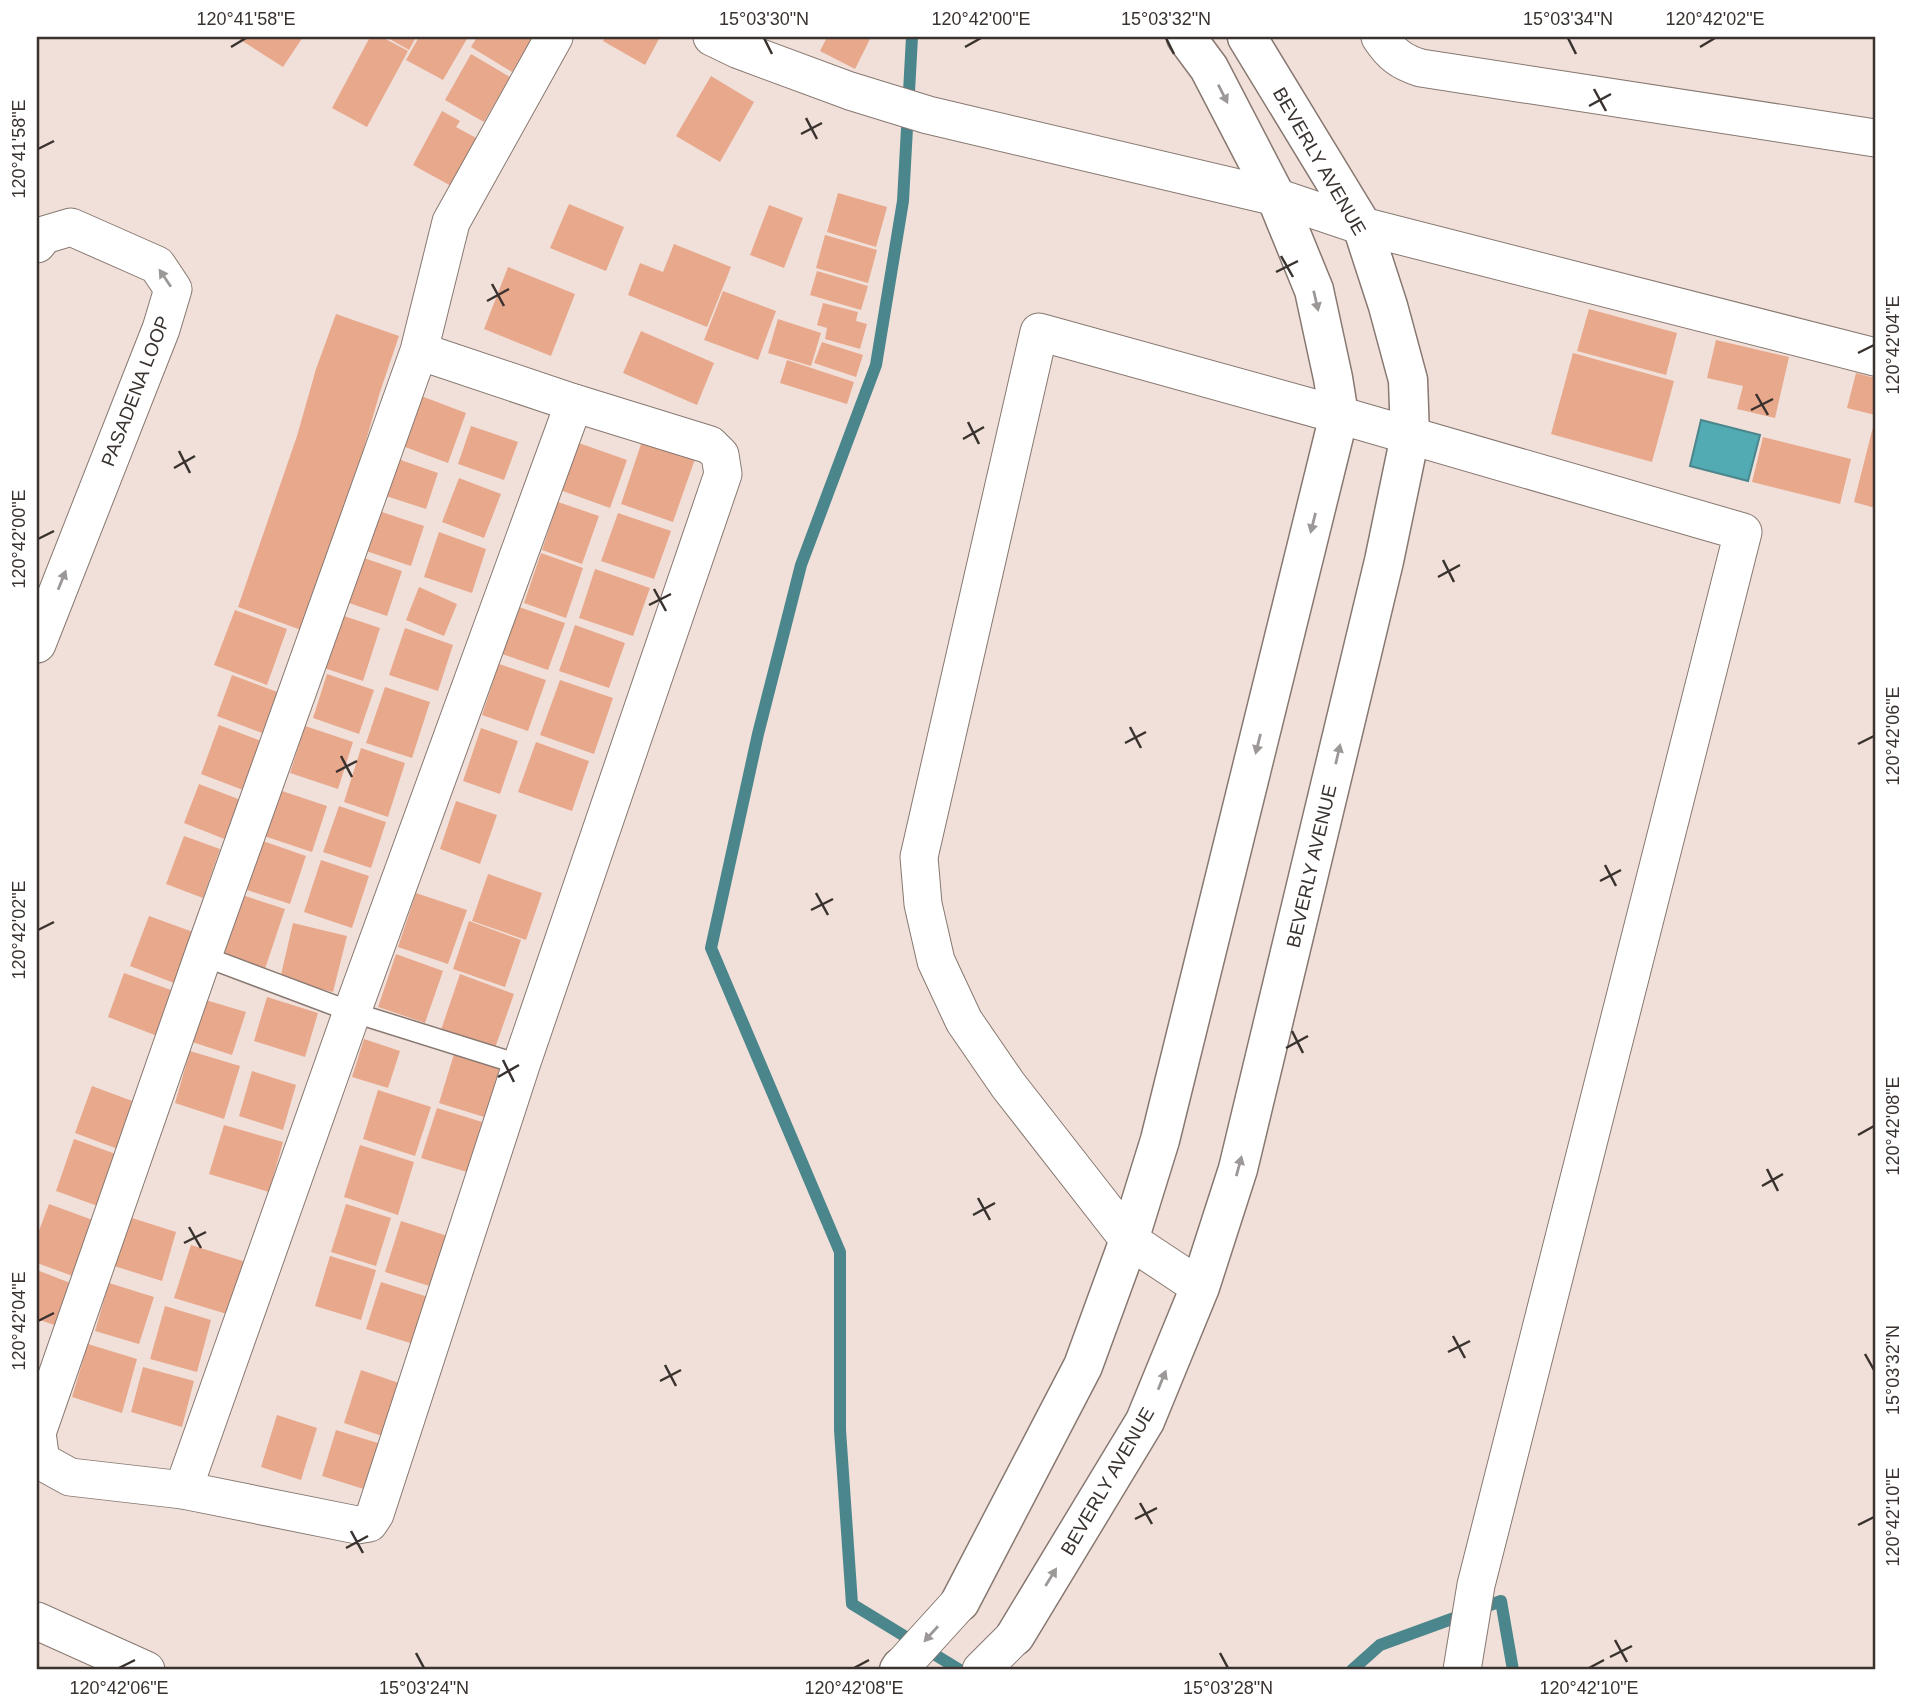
<svg xmlns="http://www.w3.org/2000/svg" width="1912" height="1707" font-family="Arial,sans-serif">
<style>
.water{fill:#52aab3;stroke:#4a868b;stroke-width:2}
.lines{fill:none;stroke-linecap:round;stroke-linejoin:round}
.stream{stroke:#4a868b;stroke-width:12}
.building{fill:#e8a88c}
.service-casing{stroke:#877871;stroke-width:22}
.minor-casing{stroke:#877871;stroke-width:39}
.tertiary-casing{stroke:#877871;stroke-width:41}
.service{stroke:#fff;stroke-width:19}
.minor{stroke:#fff;stroke-width:37}
.tertiary{stroke:#fff;stroke-width:38}
.oneway{fill:#9c9897}
.ticks{fill:none;stroke:#39322f;stroke-width:2.5}
.labels{text-anchor:middle;stroke-width:5;stroke-linejoin:round;paint-order:stroke}
.street-label{font-size:19px;fill:#39322f;stroke:#fff}
.neatline{fill:none;stroke:#39322f;stroke-width:2.5}
.ticks-label{font-size:18px;text-anchor:middle;fill:#39322f}
</style>
<rect width="100%" height="100%" fill="#f1e0d9"/>
<path class="water" d="M 1701,420 L 1760,435 L 1748,481 L 1690,466 Z"/>
<g class="lines">
<g class="stream">
<path d="M 912,37 L 903,201 L 876,365 L 801,565 L 758,734 L 711,948 L 840,1252 L 840,1430 L 852,1604 L 960,1670"/>
<path d="M 1352,1670 L 1380,1645 L 1501,1601 L 1513,1670"/>
</g>
</g>
<g class="building">
<path d="M 236,37 L 303,37 L 283,67 Z"/>
<path d="M 370,37 L 382,37 L 408,51 L 367,127 L 332,108 Z"/>
<path d="M 386,37 L 416,37 L 409,50 Z"/>
<path d="M 419,37 L 468,37 L 443,80 L 406,60 Z"/>
<path d="M 477,37 L 533,37 L 512,72 L 471,47 Z"/>
<path d="M 605,37 L 660,37 L 645,65 L 603,41 Z"/>
<path d="M 827,37 L 871,37 L 855,69 L 820,51 Z"/>
<path d="M 471,54 L 510,77 L 484,122 L 445,100 Z"/>
<path d="M 711,76 L 754,102 L 720,162 L 676,136 Z"/>
<path d="M 442,111 L 460,121 L 456,127 L 489,145 L 462,192 L 413,165 Z"/>
<path d="M 838,193 L 887,207 L 876,247 L 827,232 Z"/>
<path d="M 569,204 L 624,227 L 606,271 L 550,248 Z"/>
<path d="M 769,205 L 803,218 L 784,268 L 750,255 Z"/>
<path d="M 825,235 L 877,250 L 868,283 L 816,268 Z"/>
<path d="M 674,244 L 731,267 L 707,327 L 628,295 L 640,263 L 663,272 Z"/>
<path d="M 508,267 L 575,294 L 551,356 L 484,329 Z"/>
<path d="M 817,271 L 868,286 L 861,310 L 810,295 Z"/>
<path d="M 723,291 L 776,311 L 758,360 L 704,340 Z"/>
<path d="M 823,303 L 858,312 L 856,321 L 867,324 L 860,349 L 825,339 L 827,328 L 817,325 Z"/>
<path d="M 1589,309 L 1677,333 L 1666,375 L 1577,351 Z"/>
<path d="M 336,314 L 399,336 L 380,392 L 361,458 L 301,630 L 238,607 L 297,436 L 316,369 Z"/>
<path d="M 778,319 L 821,333 L 811,366 L 768,353 Z"/>
<path d="M 641,331 L 714,363 L 697,405 L 623,373 Z"/>
<path d="M 1716,340 L 1789,357 L 1775,418 L 1737,409 L 1743,386 L 1707,378 Z"/>
<path d="M 822,342 L 863,355 L 856,377 L 814,363 Z"/>
<path d="M 1573,353 L 1674,381 L 1652,462 L 1551,434 Z"/>
<path d="M 787,360 L 854,382 L 847,404 L 780,383 Z"/>
<path d="M 1856,373 L 1875,378 L 1875,415 L 1847,408 Z"/>
<path d="M 416,394 L 466,413 L 448,463 L 397,444 Z"/>
<path d="M 1874,423 L 1875,423 L 1875,508 L 1854,502 Z"/>
<path d="M 471,426 L 518,442 L 504,480 L 458,464 Z"/>
<path d="M 1763,437 L 1851,459 L 1840,504 L 1752,482 Z"/>
<path d="M 642,441 L 695,459 L 673,522 L 621,504 Z"/>
<path d="M 576,442 L 627,460 L 610,508 L 560,490 Z"/>
<path d="M 398,459 L 438,473 L 426,509 L 386,496 Z"/>
<path d="M 459,478 L 501,494 L 484,538 L 442,522 Z"/>
<path d="M 558,502 L 599,516 L 582,564 L 542,550 Z"/>
<path d="M 379,511 L 424,526 L 411,566 L 366,551 Z"/>
<path d="M 618,513 L 671,531 L 654,579 L 601,561 Z"/>
<path d="M 439,532 L 486,549 L 472,593 L 424,577 Z"/>
<path d="M 541,553 L 583,568 L 566,618 L 524,603 Z"/>
<path d="M 361,557 L 402,571 L 387,616 L 346,602 Z"/>
<path d="M 595,569 L 650,588 L 633,636 L 579,618 Z"/>
<path d="M 419,587 L 457,604 L 444,636 L 406,620 Z"/>
<path d="M 519,607 L 565,623 L 548,670 L 502,654 Z"/>
<path d="M 235,610 L 287,629 L 267,685 L 214,665 Z"/>
<path d="M 341,615 L 380,628 L 363,681 L 324,668 Z"/>
<path d="M 575,625 L 625,643 L 609,688 L 559,671 Z"/>
<path d="M 405,628 L 453,645 L 438,691 L 389,675 Z"/>
<path d="M 499,664 L 546,680 L 528,731 L 482,715 Z"/>
<path d="M 327,674 L 374,690 L 359,734 L 313,718 Z"/>
<path d="M 232,675 L 280,693 L 265,734 L 217,716 Z"/>
<path d="M 560,680 L 613,698 L 594,754 L 540,735 Z"/>
<path d="M 385,687 L 430,702 L 412,758 L 366,743 Z"/>
<path d="M 219,725 L 261,741 L 243,790 L 201,774 Z"/>
<path d="M 305,726 L 353,742 L 338,789 L 290,773 Z"/>
<path d="M 481,728 L 518,741 L 500,794 L 463,781 Z"/>
<path d="M 536,742 L 589,761 L 572,811 L 518,792 Z"/>
<path d="M 361,748 L 405,763 L 388,817 L 344,802 Z"/>
<path d="M 199,784 L 246,802 L 232,842 L 184,823 Z"/>
<path d="M 279,790 L 327,806 L 312,852 L 264,836 Z"/>
<path d="M 456,801 L 497,815 L 480,864 L 440,849 Z"/>
<path d="M 339,806 L 386,822 L 371,868 L 323,852 Z"/>
<path d="M 184,836 L 220,849 L 203,898 L 166,884 Z"/>
<path d="M 260,840 L 306,856 L 290,904 L 244,889 Z"/>
<path d="M 321,860 L 369,876 L 352,928 L 304,912 Z"/>
<path d="M 488,874 L 542,893 L 526,940 L 472,921 Z"/>
<path d="M 416,893 L 467,910 L 448,964 L 398,947 Z"/>
<path d="M 242,895 L 285,909 L 265,969 L 222,955 Z"/>
<path d="M 149,916 L 193,932 L 174,983 L 130,966 Z"/>
<path d="M 469,921 L 521,940 L 505,987 L 453,969 Z"/>
<path d="M 293,923 L 347,936 L 333,992 L 280,979 Z"/>
<path d="M 396,954 L 443,971 L 425,1023 L 378,1007 Z"/>
<path d="M 124,973 L 182,994 L 165,1039 L 108,1017 Z"/>
<path d="M 460,974 L 514,994 L 495,1048 L 441,1030 Z"/>
<path d="M 267,997 L 318,1013 L 305,1057 L 254,1041 Z"/>
<path d="M 199,998 L 246,1012 L 232,1055 L 186,1040 Z"/>
<path d="M 364,1039 L 400,1051 L 388,1088 L 352,1077 Z"/>
<path d="M 190,1051 L 240,1066 L 224,1119 L 175,1103 Z"/>
<path d="M 454,1054 L 512,1072 L 497,1121 L 439,1103 Z"/>
<path d="M 252,1071 L 296,1085 L 283,1130 L 239,1116 Z"/>
<path d="M 92,1086 L 143,1105 L 126,1152 L 75,1133 Z"/>
<path d="M 378,1090 L 431,1107 L 415,1156 L 363,1139 Z"/>
<path d="M 437,1108 L 495,1126 L 480,1176 L 421,1158 Z"/>
<path d="M 224,1125 L 283,1142 L 269,1192 L 209,1174 Z"/>
<path d="M 74,1139 L 127,1158 L 109,1210 L 56,1191 Z"/>
<path d="M 360,1145 L 414,1162 L 398,1215 L 344,1197 Z"/>
<path d="M 49,1204 L 101,1223 L 81,1279 L 37,1263 L 37,1236 Z"/>
<path d="M 346,1204 L 391,1218 L 376,1266 L 331,1252 Z"/>
<path d="M 129,1217 L 176,1232 L 162,1281 L 114,1266 Z"/>
<path d="M 401,1221 L 457,1239 L 442,1290 L 385,1272 Z"/>
<path d="M 191,1245 L 246,1262 L 230,1315 L 174,1298 Z"/>
<path d="M 330,1256 L 376,1270 L 361,1320 L 315,1306 Z"/>
<path d="M 37,1270 L 78,1286 L 63,1328 L 37,1319 Z"/>
<path d="M 381,1282 L 428,1297 L 413,1344 L 366,1329 Z"/>
<path d="M 109,1283 L 154,1297 L 139,1344 L 95,1331 Z"/>
<path d="M 165,1306 L 211,1320 L 197,1372 L 150,1359 Z"/>
<path d="M 88,1344 L 137,1359 L 122,1413 L 72,1397 Z"/>
<path d="M 143,1367 L 194,1381 L 182,1427 L 131,1412 Z"/>
<path d="M 361,1370 L 402,1384 L 385,1437 L 344,1423 Z"/>
<path d="M 277,1415 L 317,1428 L 301,1480 L 261,1467 Z"/>
<path d="M 336,1430 L 381,1444 L 367,1490 L 322,1476 Z"/>
</g>
<g class="lines">
<g class="service-casing">
<path id="service" d="M 203,956 L 352,1012 L 521,1065"/>
</g>
<g class="minor-casing">
<g id="minor">
<path d="M 712,37 L 739,50 L 850,91 L 928,115 L 1276,197 L 1362,226 L 1875,357"/>
<path d="M 1380,37 C 1391,54 1401,62 1421,68 L 1875,138"/>
<path d="M 37,244 L 44,235 L 71,227 L 157,265 L 173,289 L 161,329 L 37,644"/>
<path d="M 419,351 L 574,403 L 710,445 L 720,455 L 723,474 L 521,1065 L 375,1514 L 369,1523 L 357,1525 L 183,1490 L 70,1477 L 41,1461 L 37,1433 L 203,956 L 419,351 L 451,222 L 554,37"/>
<path d="M 1200,1287 L 1129,1240 L 1008,1085 L 964,1021 L 936,961 L 923,904 L 919,857 L 1039,332 L 1339,415 L 1743,532 L 1476,1585 L 1462,1670"/>
<path d="M 183,1490 L 352,1012 L 574,403"/>
<path d="M 37,1621 L 146,1670"/>
<path d="M 901,1667 L 960,1602"/>
<path d="M 981,1670 L 1015,1636"/>
</g>
</g>
<g class="tertiary-casing">
<g id="tertiary">
<path d="M 960,1602 L 1083,1366 L 1129,1240 L 1160,1140 L 1339,415 L 1333,378 L 1314,290 L 1276,197 L 1209,68 L 1186,37"/>
<path d="M 1015,1636 L 1145,1421 L 1200,1287 L 1238,1169 L 1384,561 L 1410,436 L 1408,380 L 1388,306 L 1362,226 L 1247,37"/>
<path d="M 899,1670 L 901,1667"/>
</g>
</g>
<use href="#service" class="service"/>
<use href="#minor" class="minor"/>
<use href="#tertiary" class="tertiary"/>
</g>
<defs><path id="oneway-solid" d="M-6-.8H1V-3.2L6.5 0L1 3.2V.8H-6Z" transform="scale(1.75)"/></defs>
<g class="oneway">
<use href="#oneway-solid" transform="translate(1223 94) rotate(63)"/>
<use href="#oneway-solid" transform="translate(165 278) rotate(-124)"/>
<use href="#oneway-solid" transform="translate(1316 301) rotate(77)"/>
<use href="#oneway-solid" transform="translate(1313 523) rotate(104)"/>
<use href="#oneway-solid" transform="translate(62 580) rotate(-68)"/>
<use href="#oneway-solid" transform="translate(1258 744) rotate(104)"/>
<use href="#oneway-solid" transform="translate(1338 754) rotate(-77)"/>
<use href="#oneway-solid" transform="translate(1239 1166) rotate(-75)"/>
<use href="#oneway-solid" transform="translate(1162 1380) rotate(-68)"/>
<use href="#oneway-solid" transform="translate(1051 1577) rotate(-58)"/>
<use href="#oneway-solid" transform="translate(931 1634) rotate(132)"/>
</g>
<path class="ticks" d="M 764,38 L 772,54M 1166,38 L 1174,54M 1568,38 L 1576,54M 231,47 L 246,38M 965,47 L 981,38M 1700,47 L 1715,38M 1594,89 L 1606,111M 1589,106 L 1611,94M 806,118 L 817,139M 801,134 L 822,123M 38,149 L 54,141M 1281,256 L 1293,277M 1276,272 L 1298,261M 492,284 L 504,306M 487,301 L 509,289M 1858,353 L 1874,345M 1756,394 L 1768,415M 1751,410 L 1773,399M 968,422 L 979,444M 963,439 L 984,427M 179,451 L 190,473M 174,468 L 195,456M 38,539 L 54,531M 1443,560 L 1454,582M 1438,577 L 1460,565M 654,589 L 666,611M 649,605 L 671,594M 1130,727 L 1141,748M 1125,743 L 1146,732M 1858,744 L 1874,736M 341,756 L 352,777M 336,772 L 357,761M 1605,865 L 1616,886M 1600,881 L 1621,870M 816,893 L 828,915M 811,910 L 833,899M 38,930 L 54,922M 1292,1031 L 1303,1053M 1286,1048 L 1308,1036M 503,1060 L 514,1082M 498,1077 L 519,1065M 1858,1135 L 1874,1126M 1767,1169 L 1778,1191M 1762,1186 L 1783,1174M 978,1198 L 990,1220M 973,1215 L 995,1203M 189,1227 L 201,1248M 184,1243 L 206,1232M 38,1321 L 54,1313M 1453,1336 L 1465,1358M 1448,1352 L 1470,1341M 1865,1354 L 1874,1370M 665,1365 L 676,1386M 660,1381 L 681,1370M 1140,1503 L 1152,1524M 1135,1519 L 1157,1508M 1858,1525 L 1874,1517M 351,1531 L 363,1553M 346,1548 L 368,1536M 1615,1640 L 1627,1662M 416,1653 L 424,1668M 1220,1653 L 1228,1668M 1610,1657 L 1632,1646M 119,1668 L 135,1660M 854,1668 L 869,1660M 1589,1668 L 1604,1660"/>
<g class="labels">
<g class="street-label">
<text transform="translate(1320 161) rotate(60)" y="7">BEVERLY AVENUE</text>
<text transform="translate(135 391) rotate(-69)" y="7">PASADENA LOOP</text>
<text transform="translate(1311 866) rotate(-77)" y="7">BEVERLY AVENUE</text>
<text transform="translate(1107 1481) rotate(-60)" y="7">BEVERLY AVENUE</text>
</g>
</g>
<rect width="1912" height="1707" fill="none" stroke="#ffffff" stroke-width="77"/>
<rect x="38" y="38" width="1836" height="1630" class="neatline"/>
<g class="ticks-label">
<text x="246" y="25">120°41'58"E</text>
<text x="764" y="25">15°03'30"N</text>
<text x="981" y="25">120°42'00"E</text>
<text x="1166" y="25">15°03'32"N</text>
<text x="1568" y="25">15°03'34"N</text>
<text x="1715" y="25">120°42'02"E</text>
<text transform="translate(19 149) rotate(-90)" y="6">120°41'58"E</text>
<text transform="translate(1893 345) rotate(-90)" y="6">120°42'04"E</text>
<text transform="translate(19 539) rotate(-90)" y="6">120°42'00"E</text>
<text transform="translate(1893 736) rotate(-90)" y="6">120°42'06"E</text>
<text transform="translate(19 930) rotate(-90)" y="6">120°42'02"E</text>
<text transform="translate(1893 1126) rotate(-90)" y="6">120°42'08"E</text>
<text transform="translate(19 1321) rotate(-90)" y="6">120°42'04"E</text>
<text transform="translate(1893 1370) rotate(-90)" y="6">15°03'32"N</text>
<text transform="translate(1893 1517) rotate(-90)" y="6">120°42'10"E</text>
<text x="119" y="1694">120°42'06"E</text>
<text x="424" y="1694">15°03'24"N</text>
<text x="854" y="1694">120°42'08"E</text>
<text x="1228" y="1694">15°03'28"N</text>
<text x="1589" y="1694">120°42'10"E</text>
</g>
</svg>
